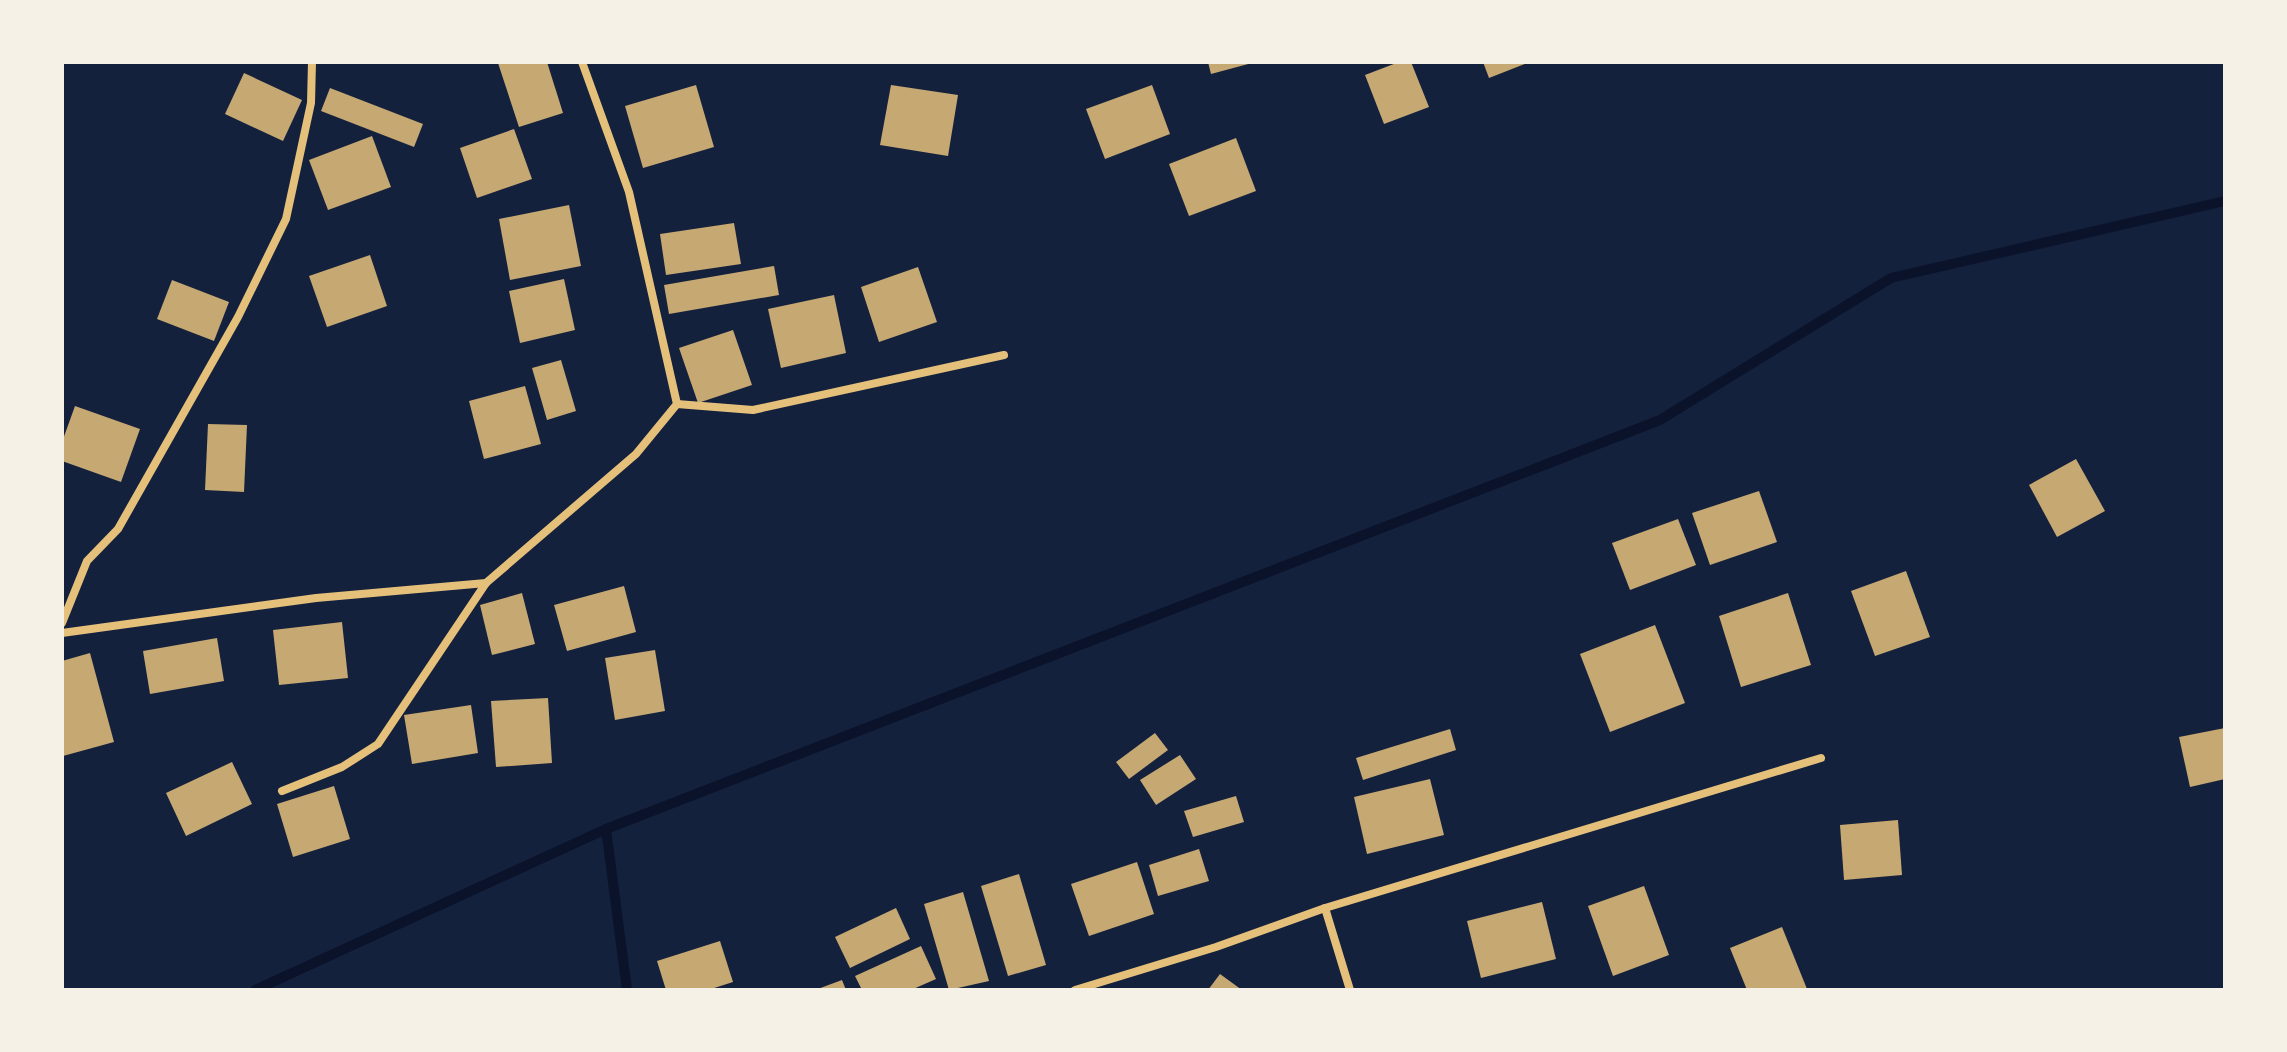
<svg xmlns="http://www.w3.org/2000/svg" width="2287" height="1052" font-family="Barlow,sans-serif">
<style>
.lines{fill:none;stroke-linecap:round;stroke-linejoin:round}
.stream{stroke:#0b132b;stroke-width:10}
.building{fill:#c6a872}
.minor{stroke:#e5c07b;stroke-width:8}
</style>
<rect width="100%" height="100%" fill="#14213d"/>
<g class="lines">
<g class="stream">
<path d="M 606,829 L 627,990"/>
<path d="M 255,990 L 606,829 L 1660,420 L 1891,278 L 2225,201"/>
</g>
</g>
<g class="building">
<path d="M 547,62 L 563,113 L 519,127 L 498,63 Z"/>
<path d="M 1208,62 L 1252,62 L 1252,63 L 1211,74 Z"/>
<path d="M 1399,62 L 1411,62 L 1429,107 L 1384,124 L 1365,75 Z"/>
<path d="M 1483,62 L 1530,62 L 1489,78 Z"/>
<path d="M 244,73 L 302,100 L 283,141 L 225,114 Z"/>
<path d="M 696,85 L 714,147 L 643,168 L 625,106 Z"/>
<path d="M 891,85 L 958,95 L 948,156 L 880,145 Z"/>
<path d="M 1152,85 L 1170,134 L 1105,159 L 1086,109 Z"/>
<path d="M 330,88 L 423,124 L 414,147 L 321,111 Z"/>
<path d="M 514,129 L 532,179 L 477,198 L 460,148 Z"/>
<path d="M 372,136 L 391,187 L 328,210 L 309,160 Z"/>
<path d="M 1236,138 L 1256,191 L 1189,216 L 1169,164 Z"/>
<path d="M 569,205 L 581,266 L 510,280 L 499,219 Z"/>
<path d="M 734,223 L 741,264 L 666,275 L 660,234 Z"/>
<path d="M 370,255 L 387,306 L 327,327 L 309,276 Z"/>
<path d="M 774,266 L 779,295 L 669,314 L 664,285 Z"/>
<path d="M 918,267 L 937,322 L 879,342 L 861,287 Z"/>
<path d="M 564,279 L 575,330 L 520,343 L 509,291 Z"/>
<path d="M 172,280 L 229,302 L 214,341 L 157,319 Z"/>
<path d="M 834,295 L 846,353 L 781,368 L 768,309 Z"/>
<path d="M 733,330 L 752,385 L 698,403 L 679,348 Z"/>
<path d="M 561,360 L 576,411 L 547,420 L 532,368 Z"/>
<path d="M 525,386 L 541,444 L 484,459 L 469,401 Z"/>
<path d="M 75,406 L 140,429 L 121,482 L 62,461 L 62,442 Z"/>
<path d="M 208,424 L 247,425 L 244,492 L 205,490 Z"/>
<path d="M 2076,459 L 2105,511 L 2057,537 L 2029,485 Z"/>
<path d="M 1759,491 L 1777,542 L 1710,565 L 1692,513 Z"/>
<path d="M 1678,519 L 1696,565 L 1630,590 L 1612,543 Z"/>
<path d="M 1906,571 L 1930,637 L 1875,656 L 1851,591 Z"/>
<path d="M 624,586 L 636,632 L 567,651 L 554,605 Z"/>
<path d="M 522,593 L 535,644 L 492,655 L 480,605 Z"/>
<path d="M 1788,593 L 1811,665 L 1741,687 L 1719,616 Z"/>
<path d="M 342,622 L 348,678 L 279,685 L 273,630 Z"/>
<path d="M 1655,625 L 1685,703 L 1610,732 L 1580,654 Z"/>
<path d="M 217,638 L 224,681 L 150,694 L 143,651 Z"/>
<path d="M 655,650 L 665,711 L 615,720 L 605,658 Z"/>
<path d="M 90,653 L 114,742 L 63,756 L 62,661 Z"/>
<path d="M 548,698 L 552,763 L 496,767 L 491,701 Z"/>
<path d="M 471,705 L 478,753 L 412,764 L 404,715 Z"/>
<path d="M 2225,728 L 2225,779 L 2190,787 L 2179,737 Z"/>
<path d="M 1450,729 L 1456,750 L 1363,780 L 1356,758 Z"/>
<path d="M 1155,733 L 1168,750 L 1129,779 L 1116,762 Z"/>
<path d="M 1180,755 L 1196,779 L 1156,805 L 1140,780 Z"/>
<path d="M 232,762 L 252,804 L 186,836 L 166,793 Z"/>
<path d="M 1430,779 L 1444,835 L 1367,854 L 1354,797 Z"/>
<path d="M 334,786 L 350,839 L 293,857 L 277,804 Z"/>
<path d="M 1236,796 L 1244,822 L 1193,837 L 1184,811 Z"/>
<path d="M 1898,820 L 1902,875 L 1844,880 L 1840,825 Z"/>
<path d="M 1199,849 L 1209,881 L 1158,896 L 1149,865 Z"/>
<path d="M 1137,862 L 1154,914 L 1089,936 L 1071,884 Z"/>
<path d="M 1019,874 L 1046,965 L 1008,976 L 981,886 Z"/>
<path d="M 1644,886 L 1669,955 L 1613,976 L 1588,906 Z"/>
<path d="M 963,892 L 989,981 L 949,990 L 924,904 Z"/>
<path d="M 1542,902 L 1556,959 L 1481,978 L 1467,921 Z"/>
<path d="M 896,908 L 910,939 L 850,968 L 835,937 Z"/>
<path d="M 1782,927 L 1807,989 L 1747,990 L 1730,948 Z"/>
<path d="M 720,941 L 733,982 L 708,990 L 666,990 L 657,961 Z"/>
<path d="M 921,946 L 936,979 L 911,990 L 862,990 L 855,976 Z"/>
<path d="M 1220,974 L 1242,990 L 1208,990 Z"/>
<path d="M 842,980 L 846,990 L 815,990 Z"/>
</g>
<g class="lines">
<g class="minor">
<path d="M 677,404 L 753,410 L 1004,355"/>
<path d="M 62,623 L 87,561 L 118,529 L 238,317 L 286,219 L 311,103 L 312,62"/>
<path d="M 62,633 L 316,598 L 486,583"/>
<path d="M 282,791 L 342,767 L 378,744 L 486,583 L 636,454 L 677,404 L 629,192 L 582,62"/>
<path d="M 1325,908 L 1350,990"/>
<path d="M 1075,990 L 1216,947 L 1325,908 L 1821,758"/>
</g>
</g>
<rect width="2287" height="1052" fill="none" stroke="#f6f1e7" stroke-width="128"/>
</svg>
